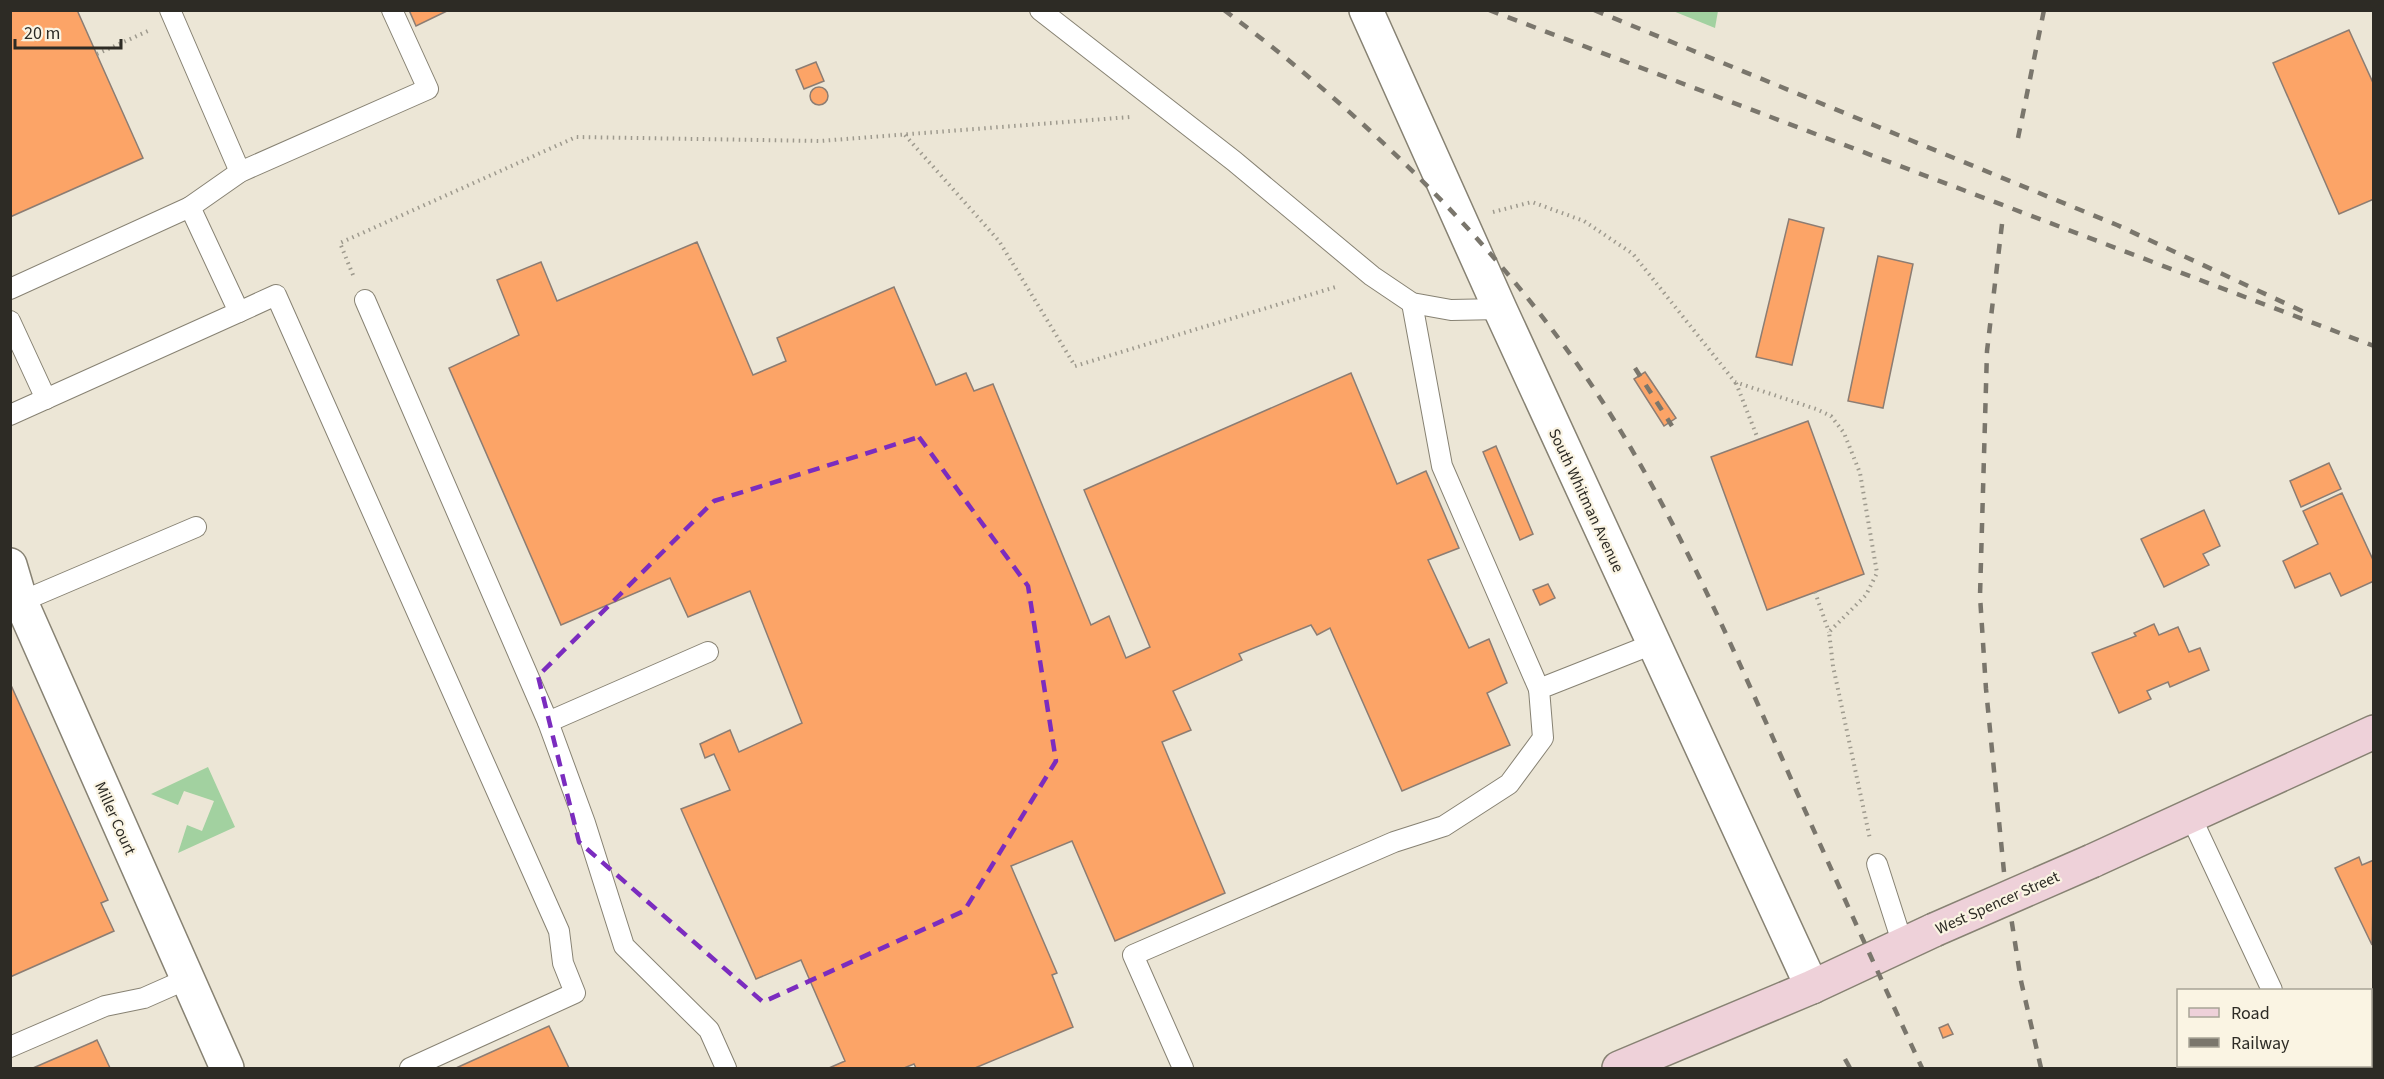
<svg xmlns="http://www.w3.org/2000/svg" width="2384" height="1079" font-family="'Source Sans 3',sans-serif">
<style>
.green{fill:#a2d1a0}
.building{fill:#fca467;stroke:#8c7d73;stroke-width:1.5}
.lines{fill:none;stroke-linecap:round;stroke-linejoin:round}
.lane-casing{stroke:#878273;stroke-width:22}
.street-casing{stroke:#878273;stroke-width:36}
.secondary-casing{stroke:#878273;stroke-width:36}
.path{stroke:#9e9a8e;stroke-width:4;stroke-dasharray:1.5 4.5;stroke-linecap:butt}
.lane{stroke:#fff;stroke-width:20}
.street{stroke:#fff;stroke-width:33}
.secondary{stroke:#eed1d9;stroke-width:33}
.rail{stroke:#7a766c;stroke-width:4.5;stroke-dasharray:10 10;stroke-linecap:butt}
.secondary-bridge-casing{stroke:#878273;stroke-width:36;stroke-linecap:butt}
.secondary-bridge{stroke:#eed1d9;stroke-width:33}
.marked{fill:none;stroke:#7b2cbf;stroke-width:4.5;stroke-dasharray:12 8;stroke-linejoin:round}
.labels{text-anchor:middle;stroke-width:4.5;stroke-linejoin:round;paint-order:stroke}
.street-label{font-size:16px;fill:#2d2b25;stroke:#faf4e3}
</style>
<rect width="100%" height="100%" fill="#ece6d6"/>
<g class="green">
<path d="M 1673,11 L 1718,11 L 1715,28 Z"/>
<path d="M 208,767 L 235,827 L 178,853 L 187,825 L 202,831 L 214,801 L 184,791 L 178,805 L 151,794 Z"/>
</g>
<g class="building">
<path d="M 10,10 L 77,10 L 143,158 L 10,217 Z"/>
<path d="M 409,10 L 449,10 L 416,26 Z"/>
<path d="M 2349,30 L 2374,85 L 2374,199 L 2339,214 L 2273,63 Z"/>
<path d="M 816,62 L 824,81 L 804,89 L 796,70 Z"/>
<circle cx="819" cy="96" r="9"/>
<path d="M 1789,219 L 1824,228 L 1792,365 L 1756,357 Z"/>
<path d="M 697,242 L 753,375 L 786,361 L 777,338 L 894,287 L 936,385 L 966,373 L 974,391 L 993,384 L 1091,625 L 1109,616 L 1126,658 L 1150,647 L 1084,490 L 1351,373 L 1397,484 L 1426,471 L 1459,548 L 1428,560 L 1469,648 L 1489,639 L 1507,683 L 1487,693 L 1510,745 L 1402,791 L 1330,628 L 1317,635 L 1311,625 L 1239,654 L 1242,660 L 1173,691 L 1191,730 L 1162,742 L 1225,893 L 1115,941 L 1072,841 L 1011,866 L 1057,973 L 1052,975 L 1073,1027 L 975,1068 L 916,1068 L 914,1064 L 904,1068 L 829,1068 L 845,1061 L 801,960 L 756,979 L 681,809 L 730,790 L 714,754 L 705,758 L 700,744 L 730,730 L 739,752 L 802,723 L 750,591 L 688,617 L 670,578 L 561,625 L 449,368 L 519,335 L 497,280 L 541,262 L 557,301 Z"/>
<path d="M 1878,256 L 1913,264 L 1883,408 L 1848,401 Z"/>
<path d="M 1645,372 L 1676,418 L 1664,426 L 1634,379 Z"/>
<path d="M 1808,421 L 1864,574 L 1767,610 L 1711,457 Z"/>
<path d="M 1496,446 L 1533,534 L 1520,540 L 1483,452 Z"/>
<path d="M 2329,463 L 2341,489 L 2301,507 L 2290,481 Z"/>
<path d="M 2342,493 L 2374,562 L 2374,581 L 2341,596 L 2330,573 L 2295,588 L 2283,561 L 2318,544 L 2303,511 Z"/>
<path d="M 2204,510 L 2220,546 L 2203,554 L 2209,565 L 2164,587 L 2141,539 Z"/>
<path d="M 1548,584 L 1555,598 L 1540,605 L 1533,590 Z"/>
<path d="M 2154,624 L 2159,635 L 2178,627 L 2189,652 L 2200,648 L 2209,670 L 2170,687 L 2168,682 L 2147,691 L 2151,699 L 2119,713 L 2092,653 L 2136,636 L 2134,633 Z"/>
<path d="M 10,683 L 108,900 L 101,903 L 114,931 L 10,977 Z"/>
<path d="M 2359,857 L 2362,865 L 2374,860 L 2372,945 L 2335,868 Z"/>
<path d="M 1948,1024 L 1953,1034 L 1943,1038 L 1939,1028 Z"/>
<path d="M 549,1026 L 569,1068 L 456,1068 Z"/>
<path d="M 97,1040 L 110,1068 L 33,1068 L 93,1042 Z"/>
</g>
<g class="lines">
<g class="lane-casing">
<g id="lane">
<path d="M 170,10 L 240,172"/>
<path d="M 1040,10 L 1234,161 L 1372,276 L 1412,303 L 1451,310 L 1500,309"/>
<path d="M 190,207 L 240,172 L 428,89 L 392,10"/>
<path d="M 10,289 L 190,207 L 239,312 L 10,415"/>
<path d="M 365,300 L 548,722 L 585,823 L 624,946 L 709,1030 L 726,1068"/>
<path d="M 1412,303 L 1442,466 L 1539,689"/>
<path d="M 239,312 L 276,295 L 559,931 L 563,963 L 575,993 L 410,1068"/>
<path d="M 10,321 L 46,399"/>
<path d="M 13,605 L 196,527"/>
<path d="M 548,722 L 708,652"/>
<path d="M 2190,815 L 2272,990"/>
<path d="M 1877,864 L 1903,945"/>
<path d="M 10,1047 L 105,1006 L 144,998 L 187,979"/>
<path d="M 2306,1066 L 2308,1068"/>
<path d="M 1183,1068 L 1133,955 L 1394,842 L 1444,826 L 1509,784 L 1543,738 L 1539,689 L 1653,644"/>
<path d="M 2357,1068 L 2366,1066"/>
</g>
</g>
<g class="street-casing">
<g id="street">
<path d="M 1366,10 L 1500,309 L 1812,987"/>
<path d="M 10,565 L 21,602 L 227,1068"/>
</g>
</g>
<g class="secondary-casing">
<g id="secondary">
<path d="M 2092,861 L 2374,732"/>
<path d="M 1619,1068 L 1812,987 L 1934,930"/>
</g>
</g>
<g class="path">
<path d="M 97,54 L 148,31"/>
<path d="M 905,135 L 999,241 L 1075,366 L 1339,286"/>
<path d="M 1493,212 L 1532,202 L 1584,221 L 1633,254 L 1735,382 L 1816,409 L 1831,416 L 1844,433 L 1860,473 L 1877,573 L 1866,595 L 1829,632 L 1833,666 L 1870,839"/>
<path d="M 353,275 L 340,243 L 576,137 L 820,141 L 1130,117"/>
<path d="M 1736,383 L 1758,439"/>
<path d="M 1815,592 L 1829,632"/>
</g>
<use href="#lane" class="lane"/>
<use href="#street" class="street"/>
<use href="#secondary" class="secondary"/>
<g class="rail">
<path d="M 1224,10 C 1373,121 1516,261 1614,420 C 1680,527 1730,642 1781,756 C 1827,861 1874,964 1922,1068"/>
<path d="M 1489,10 L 2374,346"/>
<path d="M 1594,10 L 2117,225 L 2304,312"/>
<path d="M 2018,138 L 2044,10"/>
<path d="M 2002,224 L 1987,351 L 1980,596 L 1986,689 L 2004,872 L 2021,981 L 2041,1068"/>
<path d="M 1635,368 L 1672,426"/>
<path d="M 1845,1059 L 1850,1068"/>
</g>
<g class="secondary-bridge-casing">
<path id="secondary-bridge" d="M 1934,930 L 2092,861"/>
</g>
<use href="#secondary-bridge" class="secondary-bridge"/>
</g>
<path class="marked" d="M 919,437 L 1028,586 L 1056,761 L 964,911 L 763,1002 L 579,842 L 538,676 L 714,501 Z"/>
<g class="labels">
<g class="street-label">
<text transform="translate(1587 500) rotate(65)" y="6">South Whitman Avenue</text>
<text transform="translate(116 818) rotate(66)" y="6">Miller Court</text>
<text transform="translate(1997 902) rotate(-24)" y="6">West Spencer Street</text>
</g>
</g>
<rect width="2384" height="1079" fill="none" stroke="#2d2b25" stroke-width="24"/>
<rect x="2177" y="989" width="195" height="78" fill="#faf4e3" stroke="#a8a497" stroke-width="1.5"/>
<rect x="2189" y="1008" width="30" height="9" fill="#eed1d9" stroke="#a8a497" stroke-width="1.5"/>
<text x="2231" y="1019" font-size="18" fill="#2d2b25">Road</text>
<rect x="2189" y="1038" width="30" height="9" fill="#7a766c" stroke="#a8a497" stroke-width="1.5"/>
<text x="2231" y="1049" font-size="18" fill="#2d2b25">Railway</text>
<path d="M15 39v9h106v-9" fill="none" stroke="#2d2b25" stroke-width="3"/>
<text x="24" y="39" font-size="18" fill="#2d2b25" stroke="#faf4e3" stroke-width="4.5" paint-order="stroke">20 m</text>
</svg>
